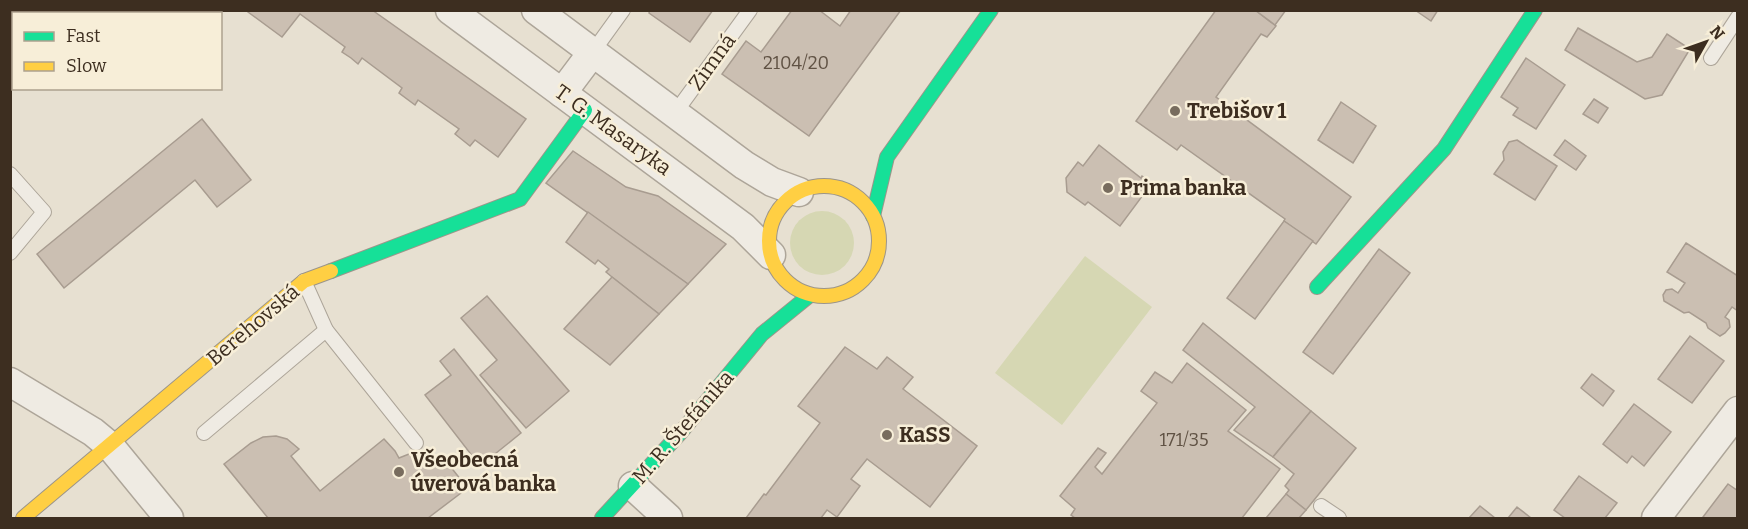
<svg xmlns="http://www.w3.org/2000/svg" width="1748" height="529" font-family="Bitter,serif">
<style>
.green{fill:#d6d7b3}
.building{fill:#cbbfb2;stroke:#a89c90;stroke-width:1.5}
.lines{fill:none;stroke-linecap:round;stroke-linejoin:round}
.lane-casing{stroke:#ada599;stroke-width:16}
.street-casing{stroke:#ada599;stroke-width:31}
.fast-casing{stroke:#9c958a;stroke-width:16}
.slow-casing{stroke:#9c958a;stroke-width:16}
.lane{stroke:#efebe3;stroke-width:14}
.street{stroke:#efebe3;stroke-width:28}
.fast{stroke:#16e098;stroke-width:14}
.slow{stroke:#ffcf43;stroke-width:14}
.poi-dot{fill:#786c5e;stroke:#f7eed8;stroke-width:2}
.labels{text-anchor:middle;stroke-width:5;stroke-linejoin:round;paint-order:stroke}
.number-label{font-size:18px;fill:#605244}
.street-label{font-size:21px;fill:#3d2e20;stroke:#f7eed8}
.poi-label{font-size:21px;font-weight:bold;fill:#3d2e20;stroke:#f7eed8;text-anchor:start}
</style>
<rect width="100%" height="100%" fill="#e7e0d1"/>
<g class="green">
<circle cx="822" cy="243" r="32"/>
<path d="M 1085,256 L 1152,307 L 1062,425 L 995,373 Z"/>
</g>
<g class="building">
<path d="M 249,10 L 372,10 L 526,119 L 498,157 L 475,140 L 470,146 L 455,134 L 459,129 L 418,100 L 415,105 L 399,93 L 402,88 L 362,58 L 358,64 L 351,58 L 342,52 L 345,47 L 300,14 L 282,37 L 248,12 Z"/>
<path d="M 650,10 L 713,10 L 690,42 L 649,13 Z"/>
<path d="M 792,10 L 819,10 L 840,26 L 851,10 L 901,10 L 809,136 L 722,74 L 746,41 L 761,52 Z"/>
<path d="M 1216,10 L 1255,10 L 1276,26 L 1267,37 L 1261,34 L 1216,97 L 1351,197 L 1316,244 L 1284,221 L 1285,219 L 1181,145 L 1177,150 L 1136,121 Z"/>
<path d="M 1255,10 L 1286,10 L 1275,25 Z"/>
<path d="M 1415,10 L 1438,10 L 1431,21 Z"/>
<path d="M 1578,28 L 1637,62 L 1652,57 L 1667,34 L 1690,49 L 1662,95 L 1645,99 L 1565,50 Z"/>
<path d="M 1526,58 L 1565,85 L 1536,129 L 1513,115 L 1518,108 L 1501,97 Z"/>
<path d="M 1594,99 L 1608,108 L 1598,123 L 1583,114 Z"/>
<path d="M 1341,102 L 1376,126 L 1353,163 L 1318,140 Z"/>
<path d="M 202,119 L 251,180 L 217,207 L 195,180 L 64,288 L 37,254 Z"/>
<path d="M 1517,140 L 1557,166 L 1535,200 L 1494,174 L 1504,160 L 1503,152 L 1509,142 Z"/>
<path d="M 1565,140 L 1586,156 L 1576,170 L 1554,155 Z"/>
<path d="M 1099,145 L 1141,178 L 1142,176 L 1152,183 L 1120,226 L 1088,202 L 1085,205 L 1067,192 L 1066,178 L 1078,162 L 1083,166 Z"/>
<path d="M 573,151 L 626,187 L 658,196 L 726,244 L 688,284 L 546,183 Z"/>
<path d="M 588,212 L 688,284 L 659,314 L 612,277 L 606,272 L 609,269 L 598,260 L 595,264 L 566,242 Z"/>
<path d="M 1284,221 L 1313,241 L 1255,319 L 1227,298 Z"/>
<path d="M 1686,243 L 1738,276 L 1738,311 L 1732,307 L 1725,317 L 1729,320 L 1730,327 L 1725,333 L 1720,336 L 1708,328 L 1706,323 L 1689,312 L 1684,313 L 1664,301 L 1663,295 L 1666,290 L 1672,289 L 1678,293 L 1685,283 L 1667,272 Z"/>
<path d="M 1379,249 L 1410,273 L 1333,374 L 1303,352 Z"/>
<path d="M 612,277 L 659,314 L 610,365 L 564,329 Z"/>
<path d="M 487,296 L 569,391 L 526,428 L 480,375 L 497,360 L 461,318 Z"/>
<path d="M 1203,323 L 1311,411 L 1273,457 L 1234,430 L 1255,407 L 1183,350 Z"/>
<path d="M 1690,336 L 1724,361 L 1692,403 L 1658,379 Z"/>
<path d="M 845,347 L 877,369 L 887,357 L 913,377 L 903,389 L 977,446 L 930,507 L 867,459 L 851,479 L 860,486 L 837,517 L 827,510 L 821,518 L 746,518 L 764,494 L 766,495 L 820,423 L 798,406 Z"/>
<path d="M 454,349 L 521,433 L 480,466 L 425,395 L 451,375 L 440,361 Z"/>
<path d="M 1187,363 L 1246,410 L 1228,431 L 1280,469 L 1242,518 L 1075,518 L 1071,515 L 1075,509 L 1060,496 L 1098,448 L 1106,453 L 1095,467 L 1102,474 L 1157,403 L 1141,391 L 1155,372 L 1172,383 Z"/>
<path d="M 1592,374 L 1614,391 L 1603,406 L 1581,388 Z"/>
<path d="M 1634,404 L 1671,432 L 1644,466 L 1632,456 L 1627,463 L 1603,444 Z"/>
<path d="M 1311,411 L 1356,448 L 1306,510 L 1286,494 L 1289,490 L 1285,486 L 1294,474 L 1273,457 Z"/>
<path d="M 276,436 L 287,439 L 299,449 L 291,456 L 320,491 L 384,439 L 395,451 L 399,458 L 414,452 L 431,455 L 443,463 L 446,461 L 461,480 L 458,483 L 465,490 L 428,518 L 268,518 L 224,464 L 251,443 L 263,437 Z"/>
<path d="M 1579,476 L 1617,503 L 1605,518 L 1565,518 L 1554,510 Z"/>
<path d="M 1728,484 L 1738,491 L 1738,518 L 1705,518 L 1703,517 Z"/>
<path d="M 1286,494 L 1306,510 L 1299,518 L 1266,518 Z"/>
<path d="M 1480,506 L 1495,518 L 1469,518 Z"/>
<path d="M 1517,507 L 1531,518 L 1508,518 Z"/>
</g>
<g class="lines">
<g class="lane-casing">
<g id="lane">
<path d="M 19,14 L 22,10"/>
<path d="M 209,14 L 212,10"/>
<path d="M 592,53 L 623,10"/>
<path d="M 1711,58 L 1738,17"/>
<path d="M 675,113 L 750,10"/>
<path d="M 10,174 L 44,212 L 10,253"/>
<path d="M 304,281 L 326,330 L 416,443"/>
<path d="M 204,433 L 326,330"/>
<path d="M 1321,506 L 1339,518"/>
</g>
</g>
<g class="street-casing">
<g id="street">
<path d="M 450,10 L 743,227 L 771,255"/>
<path d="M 536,10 L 744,165 L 772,182 L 799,192"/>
<path d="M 562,93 L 592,53"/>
<path d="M 10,382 L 93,432 L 110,446 L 169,518"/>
<path d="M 633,486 L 668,518"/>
<path d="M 1656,518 L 1738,411"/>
</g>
</g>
<g class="fast-casing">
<g id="fast">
<path d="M 873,216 L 887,157 L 991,10"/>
<path d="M 331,271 L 520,199 L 585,110"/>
<path d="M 1317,287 L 1444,149 L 1535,10"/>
<path d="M 602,518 L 682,431 L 762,334 L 810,295"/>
</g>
</g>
<g class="slow-casing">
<g id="slow">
<circle cx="824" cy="241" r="55"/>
<path d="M 23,518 L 304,281 L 331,271"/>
</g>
</g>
<use href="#lane" class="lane"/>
<use href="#street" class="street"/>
<use href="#fast" class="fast"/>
<use href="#slow" class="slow"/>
</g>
<g class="poi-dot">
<circle cx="1175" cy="111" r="6"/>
<circle cx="1108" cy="188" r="6"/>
<circle cx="887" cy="435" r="6"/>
<circle cx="399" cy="472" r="6"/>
</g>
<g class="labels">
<g class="number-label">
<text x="796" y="69">2104/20</text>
<text x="1184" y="446">171/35</text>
</g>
<g class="street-label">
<text transform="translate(712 62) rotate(-54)" y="7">Zimná</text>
<text transform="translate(613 130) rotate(36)" y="7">T. G. Masaryka</text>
<text transform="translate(253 325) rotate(-40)" y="7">Berehovská</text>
<text transform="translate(683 427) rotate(-49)" y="7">M. R. Štefánika</text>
</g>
<g class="poi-label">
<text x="1187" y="118">Trebišov 1</text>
<text x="1120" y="195">Prima banka</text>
<text x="899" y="442">KaSS</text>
<text x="411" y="467">Všeobecná<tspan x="411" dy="24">úverová banka</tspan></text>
</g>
</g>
<rect width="1748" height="529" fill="none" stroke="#3d2e20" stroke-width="24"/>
<rect x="12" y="12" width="210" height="78" fill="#f7eed8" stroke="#ada18e" stroke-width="1.5"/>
<rect x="24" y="32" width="30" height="9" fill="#16e098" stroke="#ada18e" stroke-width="1.5"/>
<text x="66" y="42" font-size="18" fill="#3d2e20">Fast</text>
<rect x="24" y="62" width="30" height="9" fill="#ffcf43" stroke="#ada18e" stroke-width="1.5"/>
<text x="66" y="72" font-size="18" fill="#3d2e20">Slow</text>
<g transform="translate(1706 42) rotate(50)" stroke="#f7eed8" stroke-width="4.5" paint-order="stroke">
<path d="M0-4.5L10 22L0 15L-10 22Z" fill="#3d2e20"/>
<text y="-9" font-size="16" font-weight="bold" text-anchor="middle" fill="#3d2e20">N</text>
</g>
</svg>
